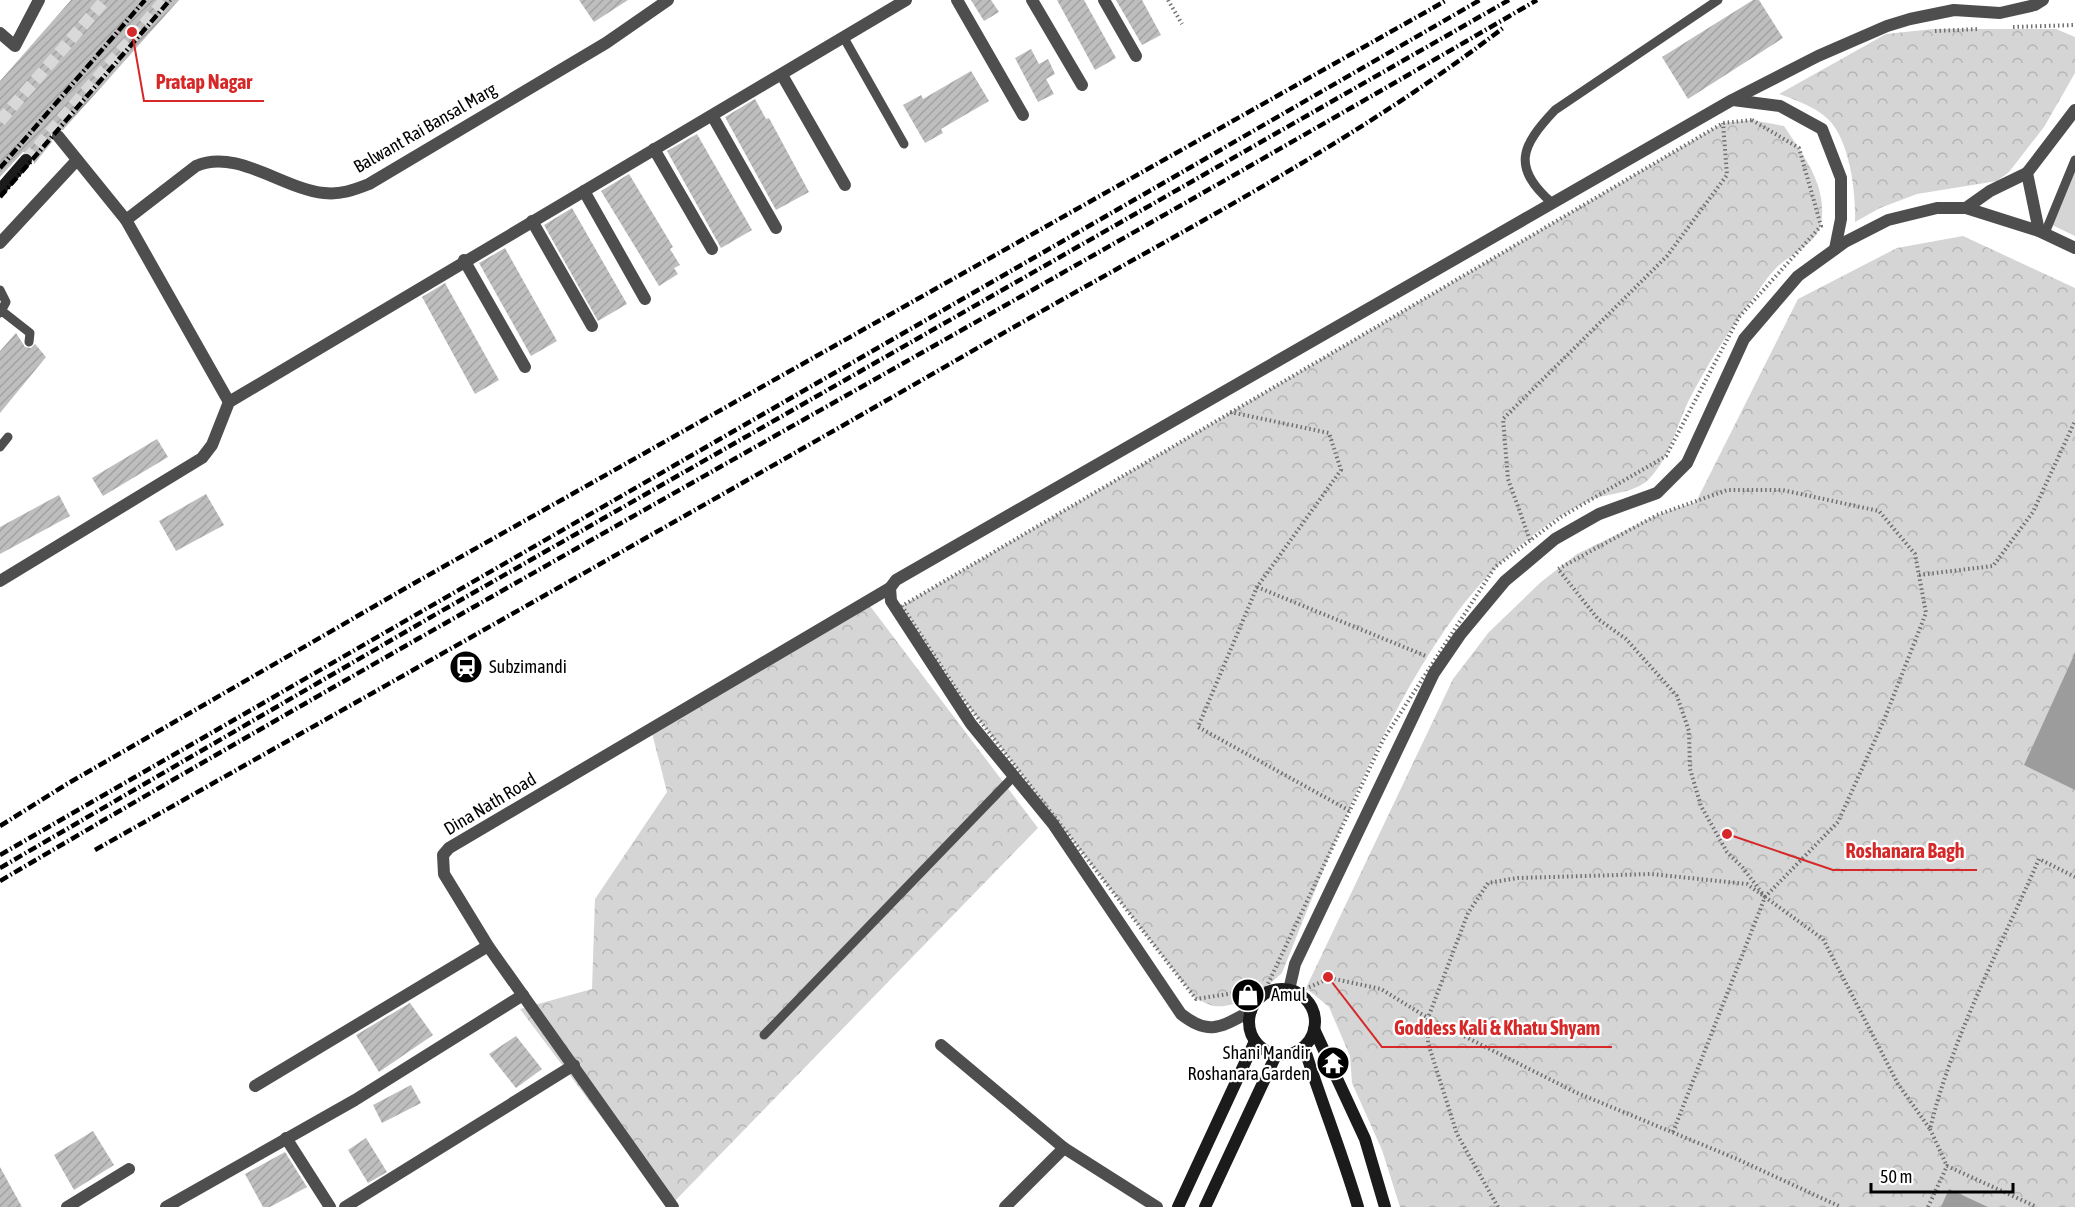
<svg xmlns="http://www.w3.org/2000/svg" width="2075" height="1207" font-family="'Asap Condensed',sans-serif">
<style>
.park{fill:url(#park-crowns)}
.pitch{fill:#d5d5d5}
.water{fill:#9c9c9c}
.building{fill:url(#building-hatch)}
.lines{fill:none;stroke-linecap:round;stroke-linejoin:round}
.secondary-tunnel{stroke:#d9d9d9;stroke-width:12;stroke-dasharray:12 6;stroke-linecap:butt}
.path{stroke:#707070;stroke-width:4;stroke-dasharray:1.5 3;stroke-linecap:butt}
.lane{stroke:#4e4e4e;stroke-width:9}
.street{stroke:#4e4e4e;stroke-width:12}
.secondary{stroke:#1b1b1b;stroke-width:12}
.rail{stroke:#000;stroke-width:4.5;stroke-dasharray:9 3 1.5 3;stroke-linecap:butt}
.labels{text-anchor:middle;stroke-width:4.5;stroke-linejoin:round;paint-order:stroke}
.street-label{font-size:18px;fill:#000;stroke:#fff}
.poi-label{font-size:18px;fill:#000;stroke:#fff;text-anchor:start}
.leader{fill:none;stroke:#d62828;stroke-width:2}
.callout-dot{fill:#d62828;stroke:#fff;stroke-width:2}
.callout-label{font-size:20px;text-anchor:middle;font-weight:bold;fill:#d62828;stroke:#fff;stroke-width:4.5;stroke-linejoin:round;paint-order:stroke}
</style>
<defs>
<pattern id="park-crowns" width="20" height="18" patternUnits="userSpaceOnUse" patternTransform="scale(1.5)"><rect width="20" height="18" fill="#d5d5d5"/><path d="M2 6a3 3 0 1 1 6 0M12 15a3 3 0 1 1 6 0" fill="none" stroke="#b5b5b5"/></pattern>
<pattern id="building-hatch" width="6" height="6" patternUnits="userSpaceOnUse" patternTransform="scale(1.5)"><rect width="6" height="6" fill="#bebebe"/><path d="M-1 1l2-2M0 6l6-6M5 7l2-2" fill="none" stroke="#a2a2a2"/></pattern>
</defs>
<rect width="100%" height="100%" fill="#fff"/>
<g class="park">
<path d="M 1933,29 L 2056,29 L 2075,37 L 2075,73 L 2044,127 L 2009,172 L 1997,181 L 1917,194 L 1880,208 L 1855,222 C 1856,193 1850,142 1829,120 C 1816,107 1796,100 1779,94 L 1886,34 Z"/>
<path d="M 1752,120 L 1784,126 C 1803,155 1828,186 1821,223 C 1818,243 1791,254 1777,267 C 1767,277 1759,290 1751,301 C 1728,332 1707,365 1689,400 C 1676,427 1670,458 1648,480 C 1633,494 1606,493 1588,501 C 1538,525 1492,566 1459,610 C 1381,715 1331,852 1282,973 C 1266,988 1238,1009 1214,1006 C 1209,1005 1202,1001 1196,999 L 960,695 L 902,606 L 1723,123 Z"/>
<path d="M 1963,236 L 2075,288 L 2075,1207 L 1400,1207 L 1382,1150 L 1352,1083 L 1350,1056 L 1329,1007 L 1306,988 L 1453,679 L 1489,632 L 1541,582 L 1577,554 L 1657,515 L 1696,502 L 1798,299 L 1897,248 Z"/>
<path d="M 870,606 L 1038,828 L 669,1207 L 520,1009 L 592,989 L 595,899 L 667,792 L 652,733 Z"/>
</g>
<path class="pitch" d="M 2075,159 L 2075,236 L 2052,225 L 2062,180 Z"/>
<g class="water">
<path d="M 2075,653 L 2075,790 L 2024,765 Z"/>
<path d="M 1949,1189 L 1988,1207 L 1941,1207 Z"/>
</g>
<g class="building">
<path d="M 71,0 L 179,0 L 63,130 L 57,128 L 52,130 L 50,137 L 52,142 L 34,164 L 32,154 L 23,152 L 0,177 L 0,81 Z"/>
<path d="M 579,0 L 628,0 L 594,22 Z"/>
<path d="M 971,0 L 991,0 L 999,12 L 984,21 Z"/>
<path d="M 1057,0 L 1084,0 L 1116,58 L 1095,70 Z"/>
<path d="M 1116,0 L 1142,0 L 1161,35 L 1142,45 Z"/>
<path d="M 1753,0 L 1759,0 L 1783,38 L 1688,99 L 1662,57 Z"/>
<path d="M 1031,49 L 1039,64 L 1048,59 L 1055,74 L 1046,79 L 1054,94 L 1038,102 L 1015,58 Z"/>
<path d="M 971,71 L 989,101 L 941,129 L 943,133 L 925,143 L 903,105 L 921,95 L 923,99 Z"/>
<path d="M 755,99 L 766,119 L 769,118 L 809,192 L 776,210 L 725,117 Z"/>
<path d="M 697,134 L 752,230 L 721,248 L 667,151 Z"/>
<path d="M 629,174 L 673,247 L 670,249 L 680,265 L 674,268 L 678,274 L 659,286 L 601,191 Z"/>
<path d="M 572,208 L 627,304 L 598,321 L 544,225 Z"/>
<path d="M 505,248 L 557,341 L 531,356 L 479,263 Z"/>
<path d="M 445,283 L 499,380 L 475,394 L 422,297 Z"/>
<path d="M 16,333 L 25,347 L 31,348 L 35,344 L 46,357 L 0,413 L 0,351 Z"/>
<path d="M 157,439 L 168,457 L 103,496 L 92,478 Z"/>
<path d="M 206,494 L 224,525 L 176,551 L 159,521 Z"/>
<path d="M 59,495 L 70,516 L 0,554 L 0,527 Z"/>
<path d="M 410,1003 L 433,1035 L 379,1072 L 356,1035 Z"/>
<path d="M 516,1036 L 542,1069 L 516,1088 L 489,1054 Z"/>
<path d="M 411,1085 L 421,1103 L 382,1123 L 373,1105 Z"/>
<path d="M 93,1131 L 114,1165 L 74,1190 L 54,1155 Z"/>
<path d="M 366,1138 L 387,1172 L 368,1183 L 348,1150 Z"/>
<path d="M 285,1152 L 307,1187 L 270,1207 L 263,1207 L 245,1174 Z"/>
<path d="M 0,1167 L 22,1207 L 0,1207 Z"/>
</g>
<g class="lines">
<g class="secondary-tunnel">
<path d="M 0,121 L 105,0"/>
<path d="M 26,160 L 165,0"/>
</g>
<g class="path">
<path d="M 1168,0 L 1182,24"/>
<path d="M 2013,27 L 2075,25"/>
<path d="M 1935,31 L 1979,29"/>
<path d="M 1752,120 L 1799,148 L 1821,226 L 1739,317 L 1666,456 L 1561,517 L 1495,567 L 1383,740 L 1266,988 L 1196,999 L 960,695 L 902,606 L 1723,123 Z"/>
<path d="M 1230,412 L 1329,433 L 1341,470 L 1257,587 L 1198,727 L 1350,811"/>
<path d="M 1530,540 L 1508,479 L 1503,419 L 1667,256 L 1727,175 L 1723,123"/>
<path d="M 1919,575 L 1993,566 L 2033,512 L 2075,421"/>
<path d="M 1257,587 L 1426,656"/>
<path d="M 1305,989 L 1330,978 L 1381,989 L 1428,1018 L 1575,1092 L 1737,1159 L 1841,1207"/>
<path d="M 1930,1129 L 1947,1166"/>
<path d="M 1673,1132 L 1765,897 L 1838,822 L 1884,720 L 1926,613 L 1915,554 L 1879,511 L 1782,490 L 1727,490 L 1657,515 L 1558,569 L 1598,619 L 1626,639 L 1677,696 L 1689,731 L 1690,769 L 1701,806 L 1727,852 L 1743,868 L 1765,897"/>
<path d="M 1498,1207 L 1457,1134 L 1428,1043 L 1428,1018 L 1468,913 L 1488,883 L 1518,878 L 1651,874 L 1747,884 L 1823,939 L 1898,1084 L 1930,1129 C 1952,1037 2001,946 2039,859 L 2075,877"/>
<path d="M 1928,1207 L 1947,1166 L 2037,1207"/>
</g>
<g class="lane">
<path d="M 844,38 L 904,144"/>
<path d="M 1552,203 C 1511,167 1521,146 1555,110 L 1718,0"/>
<path d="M 2045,233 L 2075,160"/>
<path d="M 0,290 L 6,302 L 0,313"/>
<path d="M 2,311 L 30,333 L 29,342"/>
<path d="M 0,447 L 8,437"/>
<path d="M 764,1035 L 1014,776"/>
</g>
<g class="street">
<path d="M 957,0 L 1023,115"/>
<path d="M 1032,0 L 1082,85"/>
<path d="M 1104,0 L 1136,56"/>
<path d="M 0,33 L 15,46 L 39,0"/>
<path d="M 782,75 L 845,185"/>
<path d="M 1733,100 L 1780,106 L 1822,129 L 1841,178 L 1841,219 L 1835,249"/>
<path d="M 713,117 L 776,228"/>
<path d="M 58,136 L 126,220 L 196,166 C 237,148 283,189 324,193 C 340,195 354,190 369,184 L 606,43 L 668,0"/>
<path d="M 654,149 L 712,249"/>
<path d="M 584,191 L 645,299"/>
<path d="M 1966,208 L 2039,231 L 2075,248"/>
<path d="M 126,220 L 229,402"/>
<path d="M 532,221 L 592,326"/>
<path d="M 2039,231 L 2027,173 L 2075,110"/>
<path d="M 0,243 L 77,160"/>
<path d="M 464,260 L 525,367"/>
<path d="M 0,581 L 202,458 L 212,445 L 229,402 L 906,0"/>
<path d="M 1289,990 L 1295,964 L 1434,673 L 1460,635 L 1505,581 L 1555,539 L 1599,514 L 1657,493 L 1687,463 L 1744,339 L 1798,276 L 1845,242 L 1888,220 L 1937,208 L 1966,208 L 1990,191 L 2027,173"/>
<path d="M 1251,1011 C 1222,1026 1210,1037 1181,1014 L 1053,824 L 971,724 L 891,601 L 890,588 L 896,580 L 1732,100 L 1818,56 L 1887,26 L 1910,19 L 1954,10 L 2000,13 L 2035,5 L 2043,0"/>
<path d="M 941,1045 L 1064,1148 L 1157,1207"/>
<path d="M 255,1086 L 488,946"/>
<path d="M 286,1138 L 330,1207"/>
<path d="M 67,1207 L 129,1169"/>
<path d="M 166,1207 L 355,1100 L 523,995"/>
<path d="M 345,1207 L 574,1065"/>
<path d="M 673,1207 L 488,946 L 444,874 L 443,855 L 449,848 L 890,588"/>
<path d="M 1005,1207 L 1064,1148"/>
</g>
<g class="secondary">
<path d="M 0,190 L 26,160"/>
<circle cx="1282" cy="1022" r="33"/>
<path d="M 1314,1029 L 1365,1139 L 1385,1207"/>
<path d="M 1304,1047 C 1321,1101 1342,1153 1358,1207"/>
<path d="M 1178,1207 L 1255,1041"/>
<path d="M 1205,1207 L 1276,1055"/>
</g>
<g class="rail">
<path d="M 0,168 L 145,0"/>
<path d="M 0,197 L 170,0"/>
<path d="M 0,826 L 67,784 L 418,581 L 1447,0"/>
<path d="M 95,850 C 397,679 699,509 1000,335 C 1170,237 1347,148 1503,28"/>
<path d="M 0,855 L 1480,0"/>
<path d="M 0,868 L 431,617 L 1509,0"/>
<path d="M 0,881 C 509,581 1027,298 1537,0"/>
</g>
</g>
<defs>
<g id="station-disc" transform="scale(1.725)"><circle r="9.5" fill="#000" stroke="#fff"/><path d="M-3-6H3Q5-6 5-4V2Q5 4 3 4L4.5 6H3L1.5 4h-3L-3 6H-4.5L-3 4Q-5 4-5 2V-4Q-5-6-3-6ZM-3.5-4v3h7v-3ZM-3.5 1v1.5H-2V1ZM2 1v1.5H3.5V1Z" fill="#fff"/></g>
<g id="shop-disc" transform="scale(1.725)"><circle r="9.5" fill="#000" stroke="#fff"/><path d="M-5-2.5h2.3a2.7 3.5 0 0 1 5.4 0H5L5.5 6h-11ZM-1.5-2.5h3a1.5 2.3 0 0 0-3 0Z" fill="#fff"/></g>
<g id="temple-disc" transform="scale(1.725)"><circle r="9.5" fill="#000" stroke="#fff"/><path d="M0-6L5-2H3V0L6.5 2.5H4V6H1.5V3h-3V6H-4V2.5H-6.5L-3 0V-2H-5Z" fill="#fff"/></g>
</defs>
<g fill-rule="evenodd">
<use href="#station-disc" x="466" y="667"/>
<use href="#shop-disc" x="1248" y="995"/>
<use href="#temple-disc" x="1333" y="1063"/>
</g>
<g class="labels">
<g class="street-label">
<text transform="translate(425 128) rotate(-30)" y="6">Balwant Rai Bansal Marg</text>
<text transform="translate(490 804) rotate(-31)" y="6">Dina Nath Road</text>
</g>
<g class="poi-label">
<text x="489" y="673">Subzimandi</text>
<text x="1271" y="1001">Amul</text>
<text x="1310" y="1059" text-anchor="end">Shani Mandir<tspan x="1310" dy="21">Roshanara Garden</tspan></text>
</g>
</g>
<path class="leader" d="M132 32L144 101H264M1727 834L1833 870H1977M1328 977L1382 1047H1612"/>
<g class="callout-dot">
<circle cx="132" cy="32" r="6"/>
<circle cx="1727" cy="834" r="6"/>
<circle cx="1328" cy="977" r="6"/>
</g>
<g class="callout-label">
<text x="204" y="89">Pratap Nagar</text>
<text x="1905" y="858">Roshanara Bagh</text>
<text x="1497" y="1035">Goddess Kali &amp; Khatu Shyam</text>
</g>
<path d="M1871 1183v9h142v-9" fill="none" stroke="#000000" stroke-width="3"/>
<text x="1880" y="1183" font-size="18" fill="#000000" stroke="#ffffff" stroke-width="4.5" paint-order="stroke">50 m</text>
</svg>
